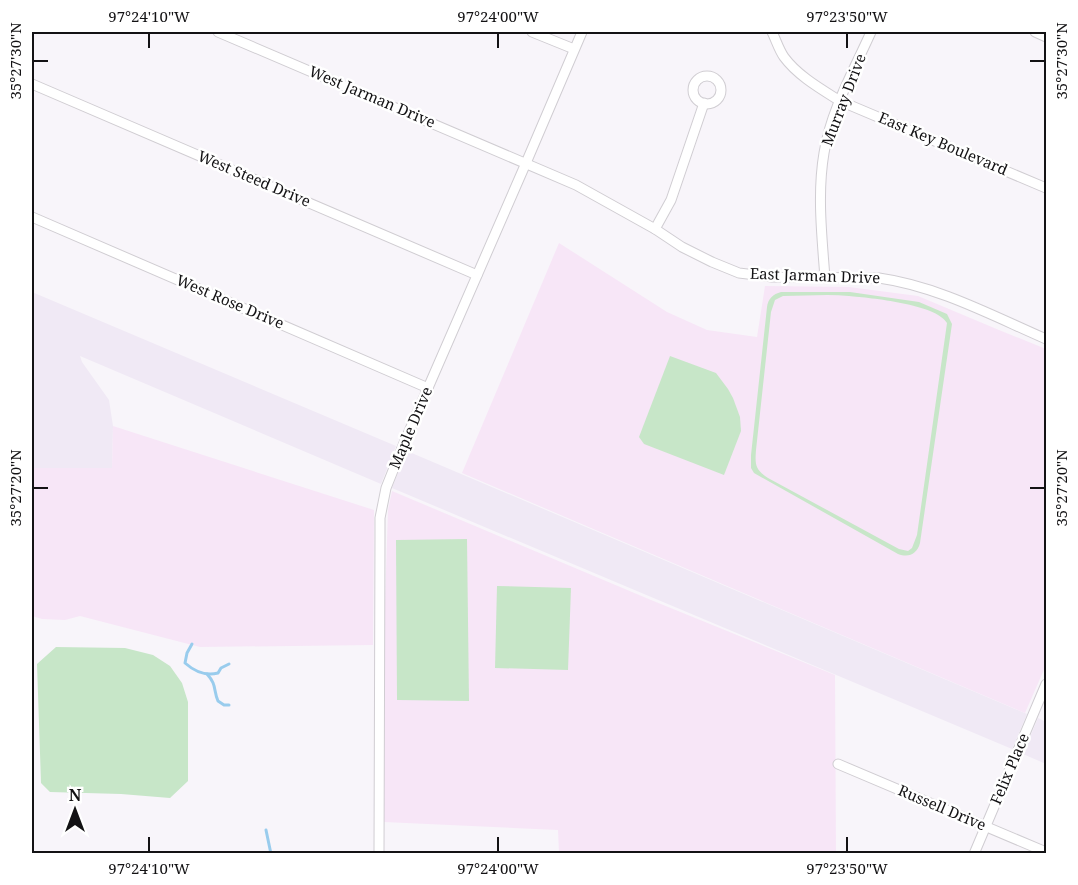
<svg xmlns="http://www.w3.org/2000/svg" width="1078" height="885" font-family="'Noto Serif',serif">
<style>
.built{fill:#f0e9f5}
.education{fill:#f7e6f7}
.green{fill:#c7e6c8;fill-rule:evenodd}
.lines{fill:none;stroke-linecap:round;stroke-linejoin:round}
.stream{stroke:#99cced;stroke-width:3}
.street-casing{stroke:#d0cdd2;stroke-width:11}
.street{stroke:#fff;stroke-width:9}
.ticks{fill:none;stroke:#131214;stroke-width:2}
.labels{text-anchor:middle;stroke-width:5;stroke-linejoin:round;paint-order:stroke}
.street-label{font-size:15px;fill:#131214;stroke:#fff}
.neatline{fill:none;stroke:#131214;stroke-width:2}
.ticks-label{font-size:15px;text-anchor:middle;fill:#131214}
</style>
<rect width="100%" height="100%" fill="#f8f5fa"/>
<g class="built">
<path d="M 32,292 L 396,446 L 381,484 L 80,356 L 82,362 L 109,400 L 113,426 L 112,468 L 32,468 Z"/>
<path d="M 407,451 L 1027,714 L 1012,749 L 392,488 Z"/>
<path d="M 1038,718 L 1046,722 L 1046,764 L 1023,754 Z"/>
</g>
<g class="education">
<path d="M 559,243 L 667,312 L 707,330 L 757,337 L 765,286 L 849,287 L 918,296 L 999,330 L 1046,349 L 1046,665 L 1025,713 L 462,473 Z"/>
<path d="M 113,426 L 374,510 L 373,645 L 200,647 L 80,616 L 65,620 L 42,619 L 32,616 L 32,468 L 112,468 Z"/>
<path d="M 392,491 L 651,600 L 835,675 L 836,853 L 559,853 L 558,830 L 384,822 L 384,634 L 388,510 Z"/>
</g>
<g class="green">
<path d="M 781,292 L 850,292 L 919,302 L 947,314 L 952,324 L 920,543 C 917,554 909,558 898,554 L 754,473 L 751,468 L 751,455 L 767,307 C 768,299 773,294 781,292 ZM 783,296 C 805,296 828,294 849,296 C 871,298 936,304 947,323 L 917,535 L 912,548 L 908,551 L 899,549 L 768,478 C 755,469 755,465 756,450 L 771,312 L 775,300 Z"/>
<path d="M 670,356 L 716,373 L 728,389 L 733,398 L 740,417 L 741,431 L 724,475 L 644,444 L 639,437 Z"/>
<path d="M 467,539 L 469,701 L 397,700 L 396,540 Z"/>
<path d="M 497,586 L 571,588 L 568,670 L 495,668 Z"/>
<path d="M 56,647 L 125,648 L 153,655 L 170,666 L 182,683 L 188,702 L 188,781 L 170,798 L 121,794 L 50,792 L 41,783 L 37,664 Z"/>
</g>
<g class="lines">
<g class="stream">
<path d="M 192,644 L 187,653 L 185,663 C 194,671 206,676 218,673 L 221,668 L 229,664"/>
<path d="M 207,674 C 217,685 213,689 218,701 L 224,705 L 229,705"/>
<path d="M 266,830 L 271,854"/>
</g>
<g class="street-casing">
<g id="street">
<path d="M 218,32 L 576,185 L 655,229 L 682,247 L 712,262 L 739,273 L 772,277 L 879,278 C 937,286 993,316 1046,339"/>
<path d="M 532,32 L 574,49"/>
<path d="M 772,32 C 776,40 779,50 784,57 C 798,76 821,89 840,101 L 1046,188"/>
<path d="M 1035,32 L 1046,37"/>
<circle cx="707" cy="90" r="14"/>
<path d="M 32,84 L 477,275"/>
<path d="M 32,217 L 428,388"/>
<path d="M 655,229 L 671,200 L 704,103"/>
<path d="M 825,278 C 822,237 817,194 824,153 C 831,110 854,70 871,32"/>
<path d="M 838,764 L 1046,852"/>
<path d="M 379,854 L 380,535 L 380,518 L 386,488 L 404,443 L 526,163 L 582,32"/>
<path d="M 974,854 L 1046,684"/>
</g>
</g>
<use href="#street" class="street"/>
</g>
<path class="ticks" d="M 149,33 L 149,48M 498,33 L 498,48M 847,33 L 847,48M 33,61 L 48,61M 1030,61 L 1045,61M 33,488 L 48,488M 1030,488 L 1045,488M 149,837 L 149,852M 498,837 L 498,852M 847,837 L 847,852"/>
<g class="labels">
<g class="street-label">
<text transform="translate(372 97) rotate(23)" y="5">West Jarman Drive</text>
<text transform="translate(844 100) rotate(-69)" y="5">Murray Drive</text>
<text transform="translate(943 144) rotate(23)" y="5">East Key Boulevard</text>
<text transform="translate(254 179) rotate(23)" y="5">West Steed Drive</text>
<text transform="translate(815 276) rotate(2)" y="5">East Jarman Drive</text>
<text transform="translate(230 302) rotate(23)" y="5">West Rose Drive</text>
<text transform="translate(411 428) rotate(-67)" y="5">Maple Drive</text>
<text transform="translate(1010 769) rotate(-67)" y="5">Felix Place</text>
<text transform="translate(942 808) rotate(23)" y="5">Russell Drive</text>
</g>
</g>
<rect width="1078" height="885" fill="none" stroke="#ffffff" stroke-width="66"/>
<g transform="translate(75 810)" stroke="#ffffff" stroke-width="4.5" paint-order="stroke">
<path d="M0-4.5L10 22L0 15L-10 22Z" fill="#131214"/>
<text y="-9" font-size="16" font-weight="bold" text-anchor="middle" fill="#131214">N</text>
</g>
<rect x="33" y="33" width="1012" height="819" class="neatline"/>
<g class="ticks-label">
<text x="149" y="22">97°24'10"W</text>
<text x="498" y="22">97°24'00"W</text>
<text x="847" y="22">97°23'50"W</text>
<text transform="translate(16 61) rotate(-90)" y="5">35°27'30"N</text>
<text transform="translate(1062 61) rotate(-90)" y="5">35°27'30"N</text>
<text transform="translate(16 488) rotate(-90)" y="5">35°27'20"N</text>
<text transform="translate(1062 488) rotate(-90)" y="5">35°27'20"N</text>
<text x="149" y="874">97°24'10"W</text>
<text x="498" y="874">97°24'00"W</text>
<text x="847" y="874">97°23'50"W</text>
</g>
</svg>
